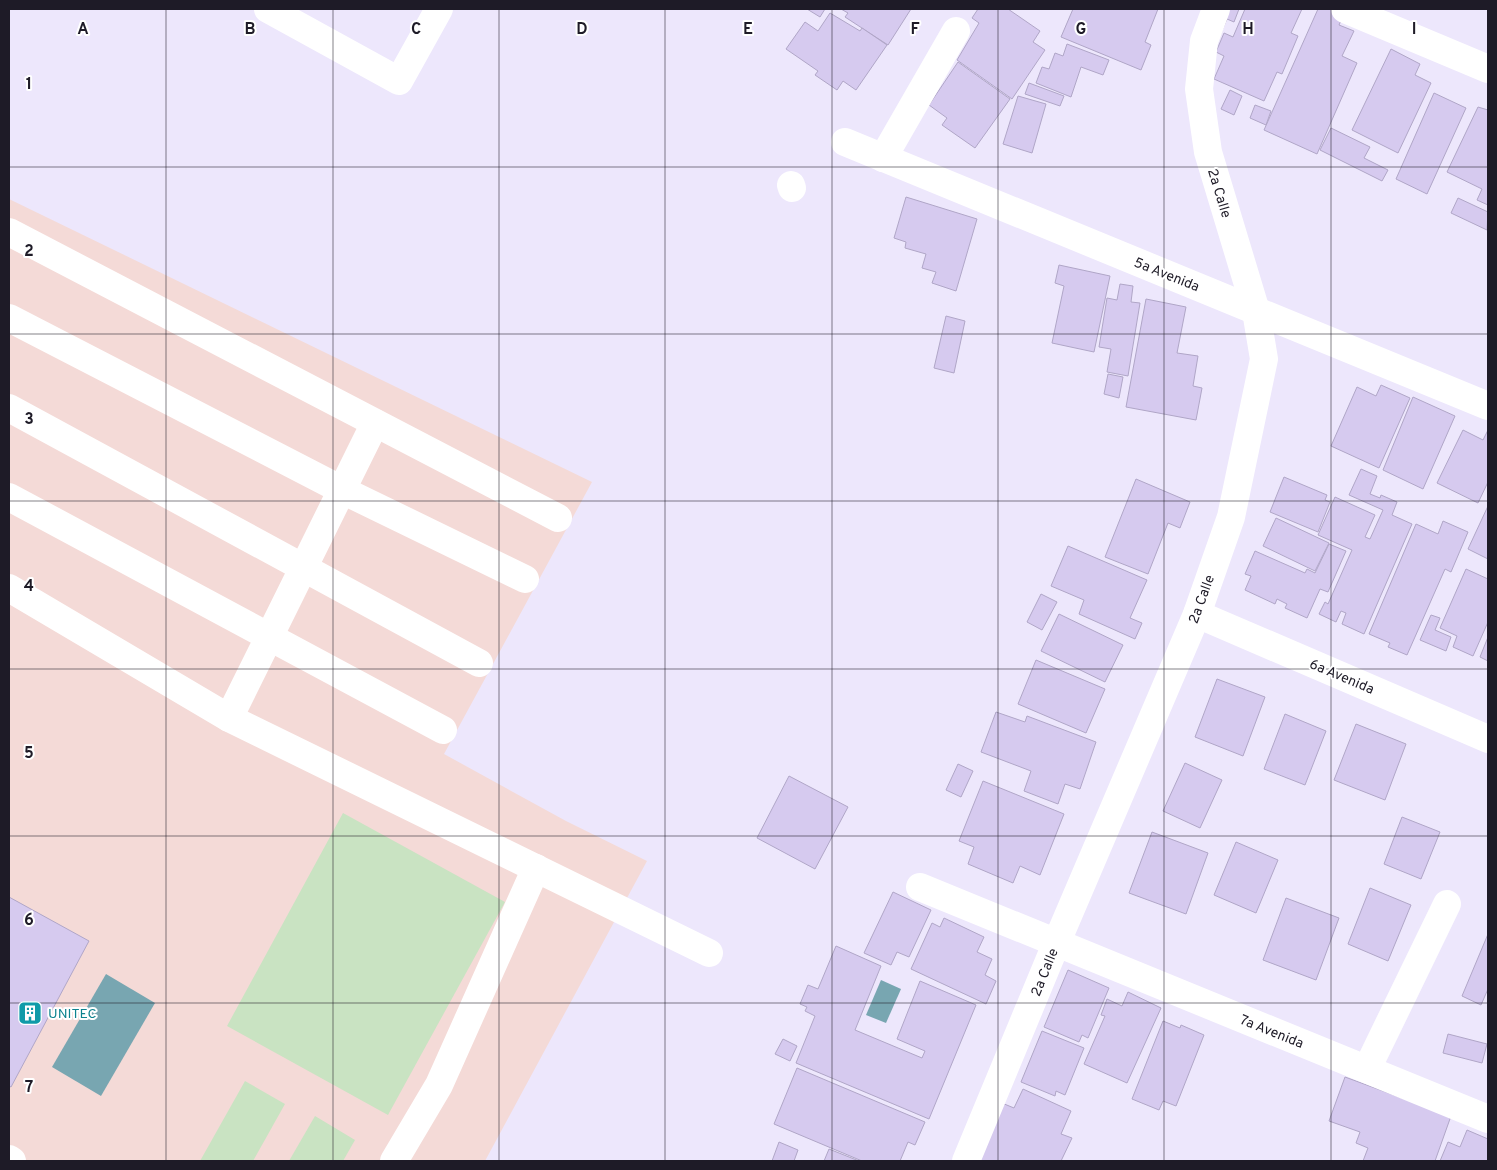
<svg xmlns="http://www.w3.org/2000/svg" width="1497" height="1170" font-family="Overpass,sans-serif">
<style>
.education{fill:#f4dad7}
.green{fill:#c9e3c2}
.water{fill:#78a6b1}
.building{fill:#d6caef;stroke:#b0a6c7}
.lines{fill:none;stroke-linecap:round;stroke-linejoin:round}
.minor{stroke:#fff;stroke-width:28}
.grid{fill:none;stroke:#1e1b27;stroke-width:1;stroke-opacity:0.55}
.labels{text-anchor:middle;stroke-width:4;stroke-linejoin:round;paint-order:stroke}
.street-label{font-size:14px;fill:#1e1b27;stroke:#fff}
.culture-label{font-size:14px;fill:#0d838f;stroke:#fff;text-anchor:start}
.grid-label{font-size:16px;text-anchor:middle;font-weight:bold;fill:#1e1b27;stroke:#fff;stroke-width:4;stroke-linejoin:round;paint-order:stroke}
</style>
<rect width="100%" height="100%" fill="#ede7fc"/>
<path class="education" d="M 9,199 L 592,482 L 444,754 L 566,821 L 647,861 L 485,1161 L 9,1161 Z"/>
<g class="green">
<path d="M 343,813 L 505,902 L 388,1115 L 227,1026 Z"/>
<path d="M 245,1081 L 285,1104 L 253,1161 L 200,1161 Z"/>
<path d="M 315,1116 L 355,1140 L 343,1161 L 289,1161 Z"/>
</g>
<g class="water">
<path d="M 106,974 L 155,1003 L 101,1096 L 52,1067 Z"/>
<path d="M 881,980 L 901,989 L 886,1023 L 866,1015 Z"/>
</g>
<g class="building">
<path d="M 807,9 L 825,9 L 820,17 Z"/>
<path d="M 841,9 L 911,9 L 888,45 L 845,17 L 848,13 Z"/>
<path d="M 978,9 L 1008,9 L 1040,31 L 1033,42 L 1045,50 L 1012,99 L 957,60 L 979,23 L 972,18 Z"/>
<path d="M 1073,9 L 1158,9 L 1145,42 L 1151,45 L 1141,70 L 1061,37 Z"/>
<path d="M 1219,9 L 1239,9 L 1234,22 L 1227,19 L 1217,42 Z"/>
<path d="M 1245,9 L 1302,9 L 1291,33 L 1298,36 L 1282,74 L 1277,72 L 1264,101 L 1214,79 L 1224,56 L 1216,52 L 1224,33 L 1233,37 Z"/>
<path d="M 1318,9 L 1332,9 L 1344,14 L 1339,25 L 1354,31 L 1342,56 L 1357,63 L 1317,154 L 1264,130 Z"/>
<path d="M 830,13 L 860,31 L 862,28 L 887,45 L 856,90 L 843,81 L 837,90 L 815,75 L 818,71 L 786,49 L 805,22 L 818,31 Z"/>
<path d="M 1067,44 L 1109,60 L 1103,75 L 1081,67 L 1071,97 L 1036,83 L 1042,67 L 1049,69 L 1055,53 L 1063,56 Z"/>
<path d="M 1391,49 L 1420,64 L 1415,75 L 1431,83 L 1398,153 L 1352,130 Z"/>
<path d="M 958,62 L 1010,99 L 975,148 L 942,125 L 947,118 L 929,105 Z"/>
<path d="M 1029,83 L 1064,96 L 1060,106 L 1025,94 Z"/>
<path d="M 1230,90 L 1242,96 L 1234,115 L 1221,109 Z"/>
<path d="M 1434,93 L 1466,108 L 1427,194 L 1396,179 Z"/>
<path d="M 1018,96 L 1046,104 L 1032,153 L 1003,144 Z"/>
<path d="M 1255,105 L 1271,111 L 1266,125 L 1250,118 Z"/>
<path d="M 1478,107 L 1488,110 L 1488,205 L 1477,200 L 1482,189 L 1447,172 Z"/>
<path d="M 1331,128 L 1370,147 L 1364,158 L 1388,170 L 1382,181 L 1320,150 Z"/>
<path d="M 906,197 L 977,219 L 956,291 L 932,283 L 936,272 L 922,268 L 926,254 L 905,248 L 906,242 L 894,238 Z"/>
<path d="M 1458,198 L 1488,212 L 1487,230 L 1451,213 Z"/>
<path d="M 1059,265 L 1110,276 L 1094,352 L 1052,343 L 1064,286 L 1055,283 Z"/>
<path d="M 1120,284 L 1133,286 L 1131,302 L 1140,303 L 1128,376 L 1107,372 L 1111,349 L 1099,347 L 1107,298 L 1117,300 Z"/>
<path d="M 1146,299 L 1186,307 L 1177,353 L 1198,356 L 1193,386 L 1202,388 L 1196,420 L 1126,407 Z"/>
<path d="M 946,316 L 965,321 L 954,373 L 934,368 Z"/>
<path d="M 1108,374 L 1123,377 L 1119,398 L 1104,394 Z"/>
<path d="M 1381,385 L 1410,398 L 1379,468 L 1331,446 L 1357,387 L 1376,396 Z"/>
<path d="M 1413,397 L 1455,416 L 1423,489 L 1383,470 Z"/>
<path d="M 1463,430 L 1483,440 L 1488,430 L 1488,482 L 1478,503 L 1437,483 Z"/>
<path d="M 1361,469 L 1377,476 L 1370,494 L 1380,498 L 1381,495 L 1397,502 L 1392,515 L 1412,524 L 1364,634 L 1342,624 L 1346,613 L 1341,611 L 1336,622 L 1319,614 L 1325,602 L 1328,604 L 1352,550 L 1318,535 L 1335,497 L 1375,515 L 1365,537 L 1370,539 L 1383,510 L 1349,495 Z"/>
<path d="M 1284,477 L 1327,495 L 1325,500 L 1330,502 L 1318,532 L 1270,512 Z"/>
<path d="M 1136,479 L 1190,502 L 1180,528 L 1168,523 L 1148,574 L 1105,557 Z"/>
<path d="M 1488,506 L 1488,559 L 1468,549 Z"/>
<path d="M 1276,518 L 1329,543 L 1315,571 L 1263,546 Z"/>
<path d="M 1443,521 L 1468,532 L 1451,572 L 1445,569 L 1407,655 L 1388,647 L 1390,643 L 1369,634 L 1416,524 L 1438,534 Z"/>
<path d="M 1329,544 L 1346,551 L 1328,592 L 1320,589 L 1307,618 L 1285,608 L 1287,604 L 1277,599 L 1275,604 L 1245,590 L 1251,576 L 1245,574 L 1255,551 L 1305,573 L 1307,569 L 1315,573 Z"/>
<path d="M 1068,546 L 1147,580 L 1130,618 L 1142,623 L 1135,639 L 1079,614 L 1084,600 L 1051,586 Z"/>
<path d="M 1466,569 L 1488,579 L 1488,622 L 1473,656 L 1453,647 L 1457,636 L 1440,628 Z"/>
<path d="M 1041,594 L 1057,602 L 1042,630 L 1027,622 Z"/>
<path d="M 1059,614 L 1123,645 L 1105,682 L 1041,651 Z"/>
<path d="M 1431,615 L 1440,618 L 1435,630 L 1451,637 L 1446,651 L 1420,640 Z"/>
<path d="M 1488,637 L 1488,661 L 1480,657 Z"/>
<path d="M 1036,660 L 1105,689 L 1086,733 L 1018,704 Z"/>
<path d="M 1217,679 L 1265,697 L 1243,756 L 1195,737 Z"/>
<path d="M 996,712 L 1025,722 L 1027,716 L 1096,742 L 1080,789 L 1065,784 L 1058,804 L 1024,791 L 1031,771 L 981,752 Z"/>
<path d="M 1285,714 L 1326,731 L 1305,785 L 1264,769 Z"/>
<path d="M 1356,724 L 1406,744 L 1385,800 L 1334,780 Z"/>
<path d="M 1185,763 L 1222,780 L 1200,828 L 1163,811 Z"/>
<path d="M 958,764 L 973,771 L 961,797 L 946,790 Z"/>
<path d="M 789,776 L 848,807 L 815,869 L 757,838 Z"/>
<path d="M 983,781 L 1064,814 L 1040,875 L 1020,866 L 1013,883 L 968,864 L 974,847 L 959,841 Z"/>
<path d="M 1402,817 L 1440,832 L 1421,879 L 1384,864 Z"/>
<path d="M 1152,832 L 1208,853 L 1186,914 L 1129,893 Z"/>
<path d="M 1236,842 L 1278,860 L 1256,913 L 1214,895 Z"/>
<path d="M 1370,888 L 1411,905 L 1388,961 L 1348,944 Z"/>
<path d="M 893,892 L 931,910 L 909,957 L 897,952 L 891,965 L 864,953 Z"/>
<path d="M 9,897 L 89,941 L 11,1087 L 9,1086 Z"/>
<path d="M 1286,898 L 1339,918 L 1316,980 L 1263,960 Z"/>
<path d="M 944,918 L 984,937 L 977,952 L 992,959 L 985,975 L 996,981 L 986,1004 L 911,969 L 932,923 L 940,927 Z"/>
<path d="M 1488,934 L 1488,989 L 1481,1005 L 1462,996 Z"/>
<path d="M 836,946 L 881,966 L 855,1030 L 922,1058 L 925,1051 L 897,1039 L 920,981 L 976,1005 L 929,1119 L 796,1063 L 815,1016 L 805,1011 L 807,1007 L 800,1004 L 808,985 L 818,989 Z"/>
<path d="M 1068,970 L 1109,988 L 1088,1038 L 1082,1035 L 1079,1042 L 1044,1027 Z"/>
<path d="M 1128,992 L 1161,1008 L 1127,1083 L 1084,1064 L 1105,1016 L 1101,1015 L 1107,999 L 1122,1006 Z"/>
<path d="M 1163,1021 L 1180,1028 L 1181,1025 L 1204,1035 L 1176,1106 L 1163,1101 L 1159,1110 L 1132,1099 Z"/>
<path d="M 1042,1031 L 1084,1048 L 1065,1095 L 1056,1091 L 1055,1096 L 1021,1082 Z"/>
<path d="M 1448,1034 L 1487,1044 L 1482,1063 L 1443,1053 Z"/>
<path d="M 783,1039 L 797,1046 L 790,1061 L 775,1054 Z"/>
<path d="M 797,1068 L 925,1122 L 915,1145 L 908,1142 L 900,1161 L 862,1161 L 774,1124 Z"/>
<path d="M 1345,1077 L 1451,1116 L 1435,1161 L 1363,1161 L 1368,1148 L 1356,1143 L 1360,1132 L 1329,1121 Z"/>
<path d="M 1023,1089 L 1071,1111 L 1061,1134 L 1072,1138 L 1061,1161 L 971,1161 L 997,1101 L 1014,1108 Z"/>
<path d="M 1467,1130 L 1488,1139 L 1488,1161 L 1440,1161 L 1448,1142 L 1460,1147 Z"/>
<path d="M 779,1142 L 798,1150 L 794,1161 L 772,1161 Z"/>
<path d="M 829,1149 L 859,1161 L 824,1161 Z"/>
</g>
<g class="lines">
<g class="minor">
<path d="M 268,9 L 399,81 L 439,9"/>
<path d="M 1345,9 L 1488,69"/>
<path d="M 845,142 L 1488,406"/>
<path d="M 883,158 L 956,31"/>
<path d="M 791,185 L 792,188"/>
<path d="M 9,232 L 558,518"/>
<path d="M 9,318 L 342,490 L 525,579"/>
<path d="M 9,408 L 479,663"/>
<path d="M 9,497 L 443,730"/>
<path d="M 9,588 L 229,718 L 709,953"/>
<path d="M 1197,614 L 1488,739"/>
<path d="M 229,718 L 375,423"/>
<path d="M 920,887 L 1488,1119"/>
<path d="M 1367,1069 L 1447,904"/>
<path d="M 9,1159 L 12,1161"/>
<path d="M 394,1161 L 439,1085 L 536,868"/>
<path d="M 966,1161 L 1056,944 L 1197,614 L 1231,517 L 1264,359 L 1256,311 L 1208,152 L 1199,89 L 1204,41 L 1216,9"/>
</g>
</g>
<path class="grid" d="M 166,9 L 166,1161M 333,9 L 333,1161M 499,9 L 499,1161M 665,9 L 665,1161M 832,9 L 832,1161M 998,9 L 998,1161M 1164,9 L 1164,1161M 1331,9 L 1331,1161M 9,167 L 1488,167M 9,334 L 1488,334M 9,501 L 1488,501M 9,669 L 1488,669M 9,836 L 1488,836M 9,1003 L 1488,1003"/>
<defs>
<g id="building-square" transform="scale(1.25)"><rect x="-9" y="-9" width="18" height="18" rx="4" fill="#0f9aa8" stroke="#fff"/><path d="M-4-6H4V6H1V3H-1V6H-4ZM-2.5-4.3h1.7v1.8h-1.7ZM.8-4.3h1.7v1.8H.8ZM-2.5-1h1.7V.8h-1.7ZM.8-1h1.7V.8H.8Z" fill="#fff"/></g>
</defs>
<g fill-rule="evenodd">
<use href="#building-square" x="30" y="1013"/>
</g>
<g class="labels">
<g class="street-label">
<text transform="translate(1220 193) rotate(73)" y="5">2a Calle</text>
<text transform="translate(1167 274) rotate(22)" y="5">5a Avenida</text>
<text transform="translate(1201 599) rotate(-70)" y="5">2a Calle</text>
<text transform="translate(1342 676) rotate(23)" y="5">6a Avenida</text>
<text transform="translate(1044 972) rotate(-68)" y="5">2a Calle</text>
<text transform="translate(1272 1031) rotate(22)" y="5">7a Avenida</text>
</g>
<g class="culture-label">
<text x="48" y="1018">UNITEC</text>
</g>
</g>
<g class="grid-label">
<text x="83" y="34">A</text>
<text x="250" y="34">B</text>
<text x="416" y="34">C</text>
<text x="582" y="34">D</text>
<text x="748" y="34">E</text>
<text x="915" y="34">F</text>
<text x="1081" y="34">G</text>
<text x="1248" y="34">H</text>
<text x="1414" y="34">I</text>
<text x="29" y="89">1</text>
<text x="29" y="256">2</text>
<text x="29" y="424">3</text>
<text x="29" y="591">4</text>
<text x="29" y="758">5</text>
<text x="29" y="925">6</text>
<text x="29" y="1092">7</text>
</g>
<rect width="1497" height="1170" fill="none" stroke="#1e1b27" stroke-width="20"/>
</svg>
